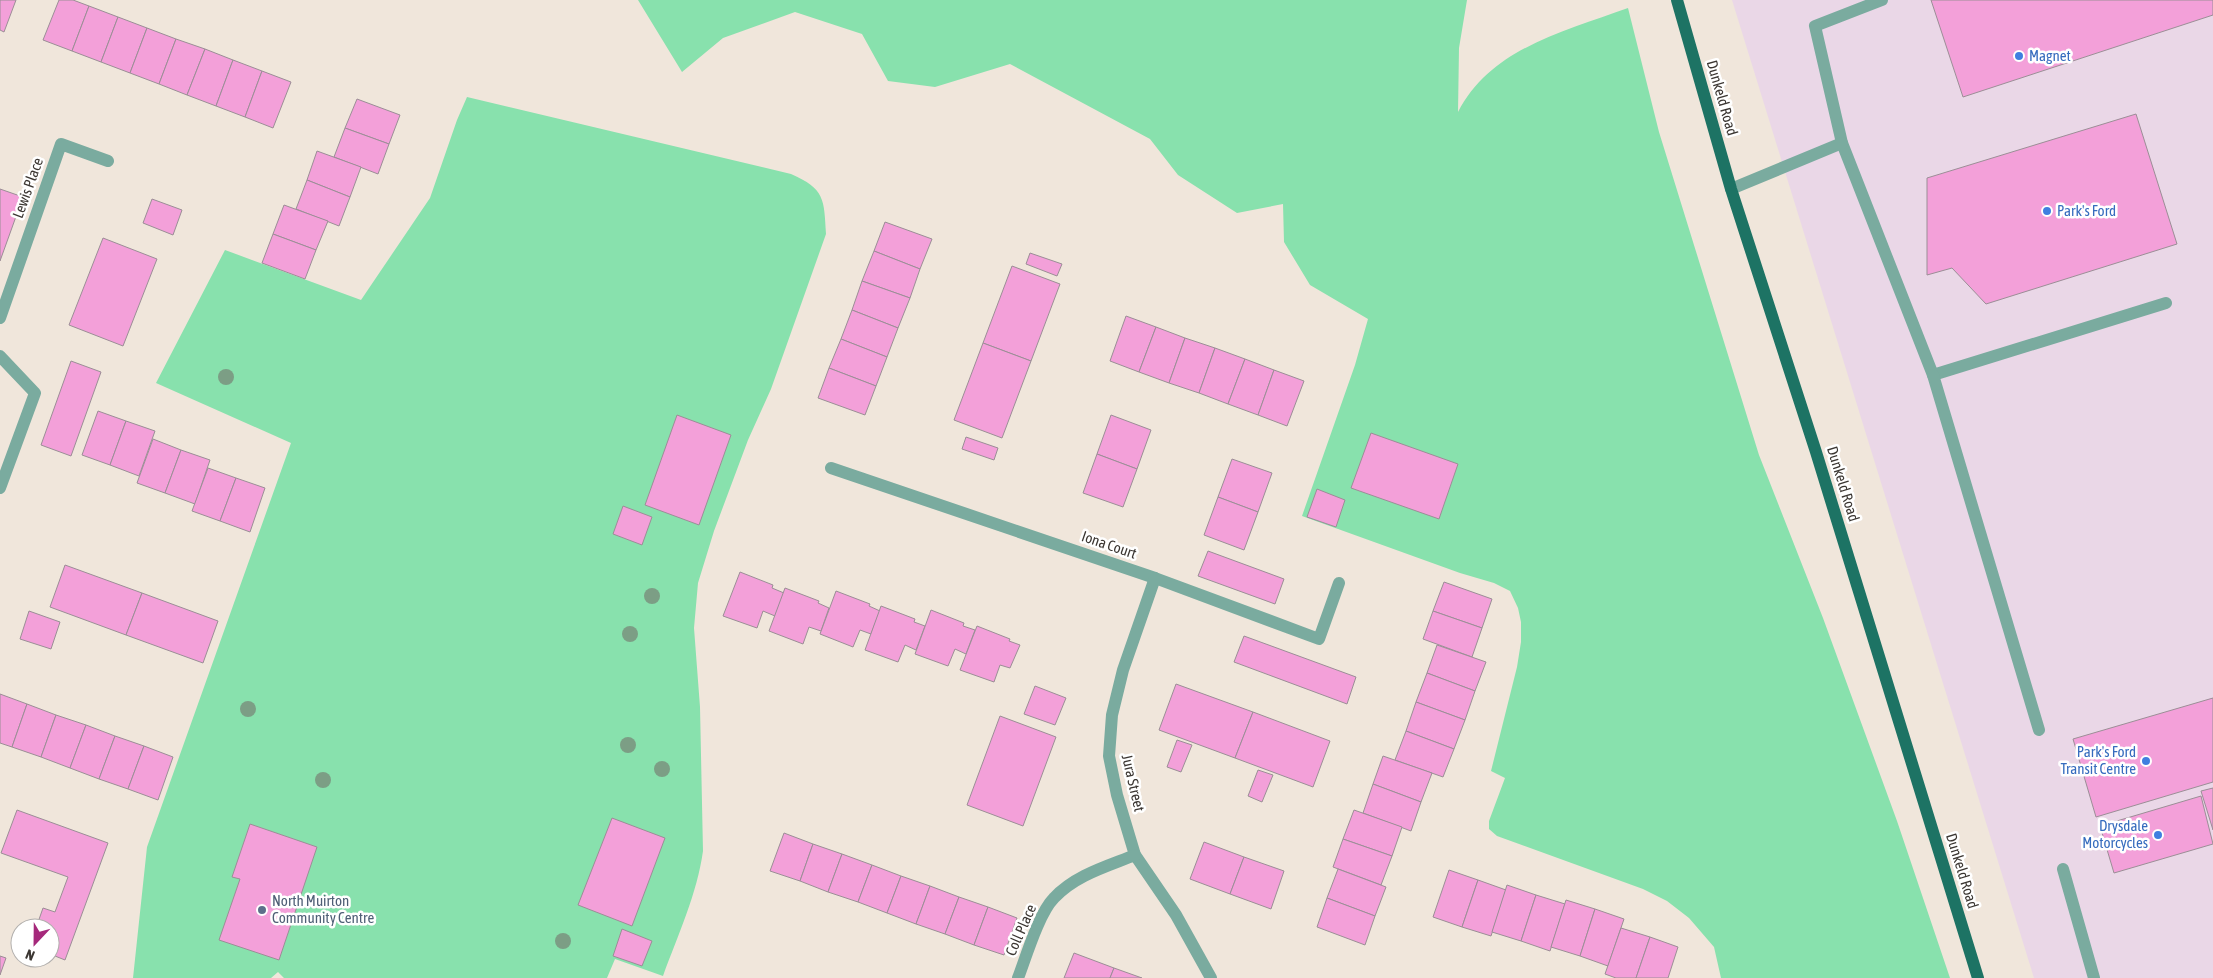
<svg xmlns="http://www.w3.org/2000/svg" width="2213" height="978" font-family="'Asap Condensed',sans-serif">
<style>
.commercial{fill:#ead7e7}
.green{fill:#88e1ad}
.building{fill:#f3a0d9;stroke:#9b8e96}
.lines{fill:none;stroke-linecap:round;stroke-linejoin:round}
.lane{stroke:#7aab9f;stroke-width:12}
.street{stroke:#7aab9f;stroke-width:12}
.primary{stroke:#1d7364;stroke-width:12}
.tree{fill:#7c9e85}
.shop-dot{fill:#3f7fe0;stroke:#fff;stroke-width:2}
.service-dot{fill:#5c6f8a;stroke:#fff;stroke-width:2}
.labels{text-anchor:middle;stroke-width:5;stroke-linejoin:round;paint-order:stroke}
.shop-label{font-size:15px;fill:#366cbe;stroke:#fff;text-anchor:start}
.street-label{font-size:15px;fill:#3b3632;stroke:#fff}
.service-label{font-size:15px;fill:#4e5e75;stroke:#fff;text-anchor:start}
</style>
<rect width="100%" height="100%" fill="#f0e6db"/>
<path class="commercial" d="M 1732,0 L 2213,0 L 2213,978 L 2034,978 Z"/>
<g class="green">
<path d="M 638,0 L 1467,0 L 1459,48 L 1458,112 C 1491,48 1565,31 1628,8 L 1659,132 L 1759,455 L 1823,618 L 1897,821 L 1950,978 L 1721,978 L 1714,947 L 1689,918 L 1667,901 L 1643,889 L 1497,836 L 1489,829 L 1489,821 L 1505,778 L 1491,771 L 1517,667 L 1521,642 L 1521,622 L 1518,608 L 1510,591 L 1494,583 L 1460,573 L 1302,516 L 1355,365 L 1368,319 L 1310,285 L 1284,242 L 1283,204 L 1237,213 L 1178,175 L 1150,139 L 1010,64 L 935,87 L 888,81 L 862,34 L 795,12 L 723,38 L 682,72 Z"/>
<path d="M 467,97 L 791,174 C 825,189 824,199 826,234 L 771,389 L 748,440 L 714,531 L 698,583 L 694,628 L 700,707 L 703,851 C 697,894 678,935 663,976 L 615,959 L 607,978 L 284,978 L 278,972 L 271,978 L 133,978 L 147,847 L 291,443 L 156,383 L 225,250 L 361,300 L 430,198 L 457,120 Z"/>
</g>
<g class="building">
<path d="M 0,0 L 16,0 L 4,32 L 0,30 Z"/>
<path d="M 59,0 L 73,0 L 89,6 L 72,51 L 43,40 Z"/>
<path d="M 1931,0 L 2213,0 L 2213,15 L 1963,97 Z"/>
<path d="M 89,6 L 118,17 L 101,62 L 72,51 Z"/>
<path d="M 118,17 L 147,28 L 130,73 L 101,62 Z"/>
<path d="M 147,28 L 176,39 L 159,84 L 130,73 Z"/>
<path d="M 176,39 L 205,49 L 187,95 L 159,84 Z"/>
<path d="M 205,49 L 233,60 L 216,106 L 187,95 Z"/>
<path d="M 233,60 L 262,71 L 245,117 L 216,106 Z"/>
<path d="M 262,71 L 291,82 L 273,128 L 245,117 Z"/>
<path d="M 357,99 L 400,115 L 389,144 L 345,128 Z"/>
<path d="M 2136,114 L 2177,244 L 1986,304 L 1952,268 L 1927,275 L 1927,178 Z"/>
<path d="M 345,128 L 389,144 L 378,174 L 334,157 Z"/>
<path d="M 317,151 L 361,167 L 350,197 L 307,180 Z"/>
<path d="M 307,180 L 350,197 L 339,226 L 296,209 Z"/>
<path d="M 0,189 L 23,197 L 0,261 Z"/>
<path d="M 152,199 L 182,210 L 173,235 L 143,223 Z"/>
<path d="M 284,205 L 328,221 L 316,250 L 273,234 Z"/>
<path d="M 885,222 L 932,239 L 920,269 L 874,251 Z"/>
<path d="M 273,234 L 316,250 L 305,279 L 262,263 Z"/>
<path d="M 103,238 L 157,259 L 123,346 L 69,325 Z"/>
<path d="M 874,251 L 920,269 L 910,298 L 862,281 Z"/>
<path d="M 1030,253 L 1062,264 L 1057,276 L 1026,264 Z"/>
<path d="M 1012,266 L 1060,284 L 1031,361 L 983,343 Z"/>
<path d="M 862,281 L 910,298 L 898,328 L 852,310 Z"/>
<path d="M 852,310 L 898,328 L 887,357 L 841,339 Z"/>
<path d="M 1126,316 L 1156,327 L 1139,372 L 1110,361 Z"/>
<path d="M 1156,327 L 1185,338 L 1169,383 L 1139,372 Z"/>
<path d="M 1185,338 L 1215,348 L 1199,393 L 1169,383 Z"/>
<path d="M 841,339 L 887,357 L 876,386 L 829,368 Z"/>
<path d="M 983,343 L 1031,361 L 1002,438 L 954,420 Z"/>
<path d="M 1215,348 L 1245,359 L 1228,404 L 1199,393 Z"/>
<path d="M 1245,359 L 1274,370 L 1258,415 L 1228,404 Z"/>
<path d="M 71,361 L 101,372 L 71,456 L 41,445 Z"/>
<path d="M 829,368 L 876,386 L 865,415 L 818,398 Z"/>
<path d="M 1274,370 L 1304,381 L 1287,426 L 1258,415 Z"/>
<path d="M 98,411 L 126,421 L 110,465 L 82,455 Z"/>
<path d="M 677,415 L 731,435 L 699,525 L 645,505 Z"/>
<path d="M 1111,415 L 1151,430 L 1137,469 L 1097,454 Z"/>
<path d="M 126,421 L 155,431 L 139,476 L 110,465 Z"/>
<path d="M 1371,433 L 1458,464 L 1439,519 L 1351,488 Z"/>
<path d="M 966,437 L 998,448 L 994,460 L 962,449 Z"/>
<path d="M 153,439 L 181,450 L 165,493 L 137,483 Z"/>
<path d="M 181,450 L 210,460 L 195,504 L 165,493 Z"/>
<path d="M 1097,454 L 1137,469 L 1123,507 L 1083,493 Z"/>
<path d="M 1232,459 L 1272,473 L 1258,512 L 1218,497 Z"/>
<path d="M 208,468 L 236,478 L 220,521 L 192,511 Z"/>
<path d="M 236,478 L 265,488 L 250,532 L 220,521 Z"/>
<path d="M 1317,489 L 1345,500 L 1336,527 L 1307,517 Z"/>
<path d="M 1218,497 L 1258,512 L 1244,550 L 1204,535 Z"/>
<path d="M 623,506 L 652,517 L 642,545 L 613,534 Z"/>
<path d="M 1208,551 L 1284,579 L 1275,604 L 1198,576 Z"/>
<path d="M 65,565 L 142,593 L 126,635 L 50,607 Z"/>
<path d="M 740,572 L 773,585 L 772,588 L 784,593 L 775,616 L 763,611 L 757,628 L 723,616 Z"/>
<path d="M 1444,582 L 1492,599 L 1482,628 L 1433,611 Z"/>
<path d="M 785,588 L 819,601 L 818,603 L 829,608 L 821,631 L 809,627 L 803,644 L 769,631 Z"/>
<path d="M 836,591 L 870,604 L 869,606 L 880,611 L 871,634 L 860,630 L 853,647 L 820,634 Z"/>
<path d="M 142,593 L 218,621 L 203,663 L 126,635 Z"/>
<path d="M 881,606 L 915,619 L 914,622 L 925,626 L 916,650 L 905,645 L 898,662 L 865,650 Z"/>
<path d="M 931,610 L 964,623 L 963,626 L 975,630 L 966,654 L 955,649 L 948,666 L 915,654 Z"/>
<path d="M 29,611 L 60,622 L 51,649 L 20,639 Z"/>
<path d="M 1433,611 L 1482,628 L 1472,657 L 1423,639 Z"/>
<path d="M 977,626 L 1010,639 L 1009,641 L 1020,645 L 1010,668 L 1000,665 L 994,682 L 960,670 Z"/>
<path d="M 1244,636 L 1356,677 L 1347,704 L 1234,662 Z"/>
<path d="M 1437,645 L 1486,662 L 1475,691 L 1427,673 Z"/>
<path d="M 1427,673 L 1475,691 L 1465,720 L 1416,702 Z"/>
<path d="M 1176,684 L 1253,712 L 1235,758 L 1159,730 Z"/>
<path d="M 1035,686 L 1066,698 L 1055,725 L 1024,714 Z"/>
<path d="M 0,694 L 27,704 L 12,747 L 0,743 Z"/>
<path d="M 2213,698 L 2213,782 L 2096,817 L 2073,739 Z"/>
<path d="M 1416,702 L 1465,720 L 1454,749 L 1406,731 Z"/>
<path d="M 27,704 L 56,715 L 41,757 L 12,747 Z"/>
<path d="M 1253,712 L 1330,741 L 1313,787 L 1235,758 Z"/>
<path d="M 56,715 L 86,725 L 70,768 L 41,757 Z"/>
<path d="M 1000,716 L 1056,737 L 1023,826 L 967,805 Z"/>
<path d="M 86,725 L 115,736 L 99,779 L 70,768 Z"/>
<path d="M 1406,731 L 1454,749 L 1443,777 L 1395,760 Z"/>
<path d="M 115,736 L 144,746 L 128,789 L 99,779 Z"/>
<path d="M 1177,740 L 1192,745 L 1181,772 L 1167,767 Z"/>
<path d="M 144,746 L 173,757 L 158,800 L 128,789 Z"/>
<path d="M 1383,756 L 1432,773 L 1421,802 L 1373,784 Z"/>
<path d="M 1258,770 L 1273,775 L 1262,802 L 1248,796 Z"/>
<path d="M 1373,784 L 1421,802 L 1411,831 L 1363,813 Z"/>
<path d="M 2213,788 L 2213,830 L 2201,791 Z"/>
<path d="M 2201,796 L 2213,844 L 2114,873 L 2100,826 Z"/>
<path d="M 17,810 L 108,843 L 65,960 L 50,954 L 50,928 L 36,928 L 43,908 L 55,912 L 68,877 L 1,853 Z"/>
<path d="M 1354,810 L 1402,827 L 1392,856 L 1343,839 Z"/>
<path d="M 612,818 L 665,838 L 632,926 L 578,905 Z"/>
<path d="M 250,824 L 317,847 L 279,960 L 219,940 L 240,879 L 232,877 Z"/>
<path d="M 784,833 L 813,844 L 800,881 L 770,871 Z"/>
<path d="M 1343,839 L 1392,856 L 1381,885 L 1333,867 Z"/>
<path d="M 1204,842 L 1244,857 L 1230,894 L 1190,879 Z"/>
<path d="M 813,844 L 842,854 L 828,892 L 800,881 Z"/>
<path d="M 842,854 L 872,865 L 858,902 L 828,892 Z"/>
<path d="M 1244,857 L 1284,871 L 1271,909 L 1230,894 Z"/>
<path d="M 872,865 L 901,876 L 887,913 L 858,902 Z"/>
<path d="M 1338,869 L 1386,887 L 1375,916 L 1327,898 Z"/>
<path d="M 1449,870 L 1478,880 L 1462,927 L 1433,917 Z"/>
<path d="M 901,876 L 930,886 L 916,924 L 887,913 Z"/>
<path d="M 1478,880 L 1506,890 L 1491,936 L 1462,927 Z"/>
<path d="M 1507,885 L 1536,895 L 1521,941 L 1492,932 Z"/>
<path d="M 930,886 L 959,897 L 945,934 L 916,924 Z"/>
<path d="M 1536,895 L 1565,904 L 1550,951 L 1521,941 Z"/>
<path d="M 959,897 L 988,907 L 974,945 L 945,934 Z"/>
<path d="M 1327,898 L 1375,916 L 1365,945 L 1317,927 Z"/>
<path d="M 1566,900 L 1595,909 L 1580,956 L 1551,947 Z"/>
<path d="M 988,907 L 1017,918 L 1004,955 L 974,945 Z"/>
<path d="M 1595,909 L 1624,919 L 1608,966 L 1580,956 Z"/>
<path d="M 1621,928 L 1650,937 L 1636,978 L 1616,978 L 1605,974 Z"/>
<path d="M 622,929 L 652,941 L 642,966 L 613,956 Z"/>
<path d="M 1650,937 L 1678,947 L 1668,978 L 1636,978 Z"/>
<path d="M 1074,953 L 1114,968 L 1110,978 L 1064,978 Z"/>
<path d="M 0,956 L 6,958 L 0,975 Z"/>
<path d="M 1114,968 L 1142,978 L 1110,978 Z"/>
</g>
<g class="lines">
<g class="lane">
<path d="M 1882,0 L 1815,26 L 1842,143 L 1933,375 L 2166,303"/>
<path d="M 1731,189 L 1842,143"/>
<path d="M 1933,375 L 2039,730"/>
<path d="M 2063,869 L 2094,978"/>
</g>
<g class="street">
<path d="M 0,318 L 61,144 L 108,161"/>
<path d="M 0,356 L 35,393 L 0,488"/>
<path d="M 831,468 L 1155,578 L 1319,639 L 1339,583"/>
<path d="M 1155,578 L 1123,670 L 1112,715 L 1109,756 L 1117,795 L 1135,855 L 1176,915 L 1211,978"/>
<path d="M 1018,978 C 1026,957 1039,913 1054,898 C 1075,875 1108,866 1135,855"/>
</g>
<path class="primary" d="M 1677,0 L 1731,189 L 1816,452 L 1978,978"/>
</g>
<g class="tree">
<circle cx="226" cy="377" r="8"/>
<circle cx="652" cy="596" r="8"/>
<circle cx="630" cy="634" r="8"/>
<circle cx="248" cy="709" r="8"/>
<circle cx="628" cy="745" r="8"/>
<circle cx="662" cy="769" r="8"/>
<circle cx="323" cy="780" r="8"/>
<circle cx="563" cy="941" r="8"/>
</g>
<g class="shop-dot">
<circle cx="2019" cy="56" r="5"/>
<circle cx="2047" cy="211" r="5"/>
<circle cx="2146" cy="761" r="5"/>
<circle cx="2158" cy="835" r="5"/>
</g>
<circle class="service-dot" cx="262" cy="910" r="5"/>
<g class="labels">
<g class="shop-label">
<text x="2029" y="61">Magnet</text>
<text x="2057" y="216">Park's Ford</text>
<text x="2136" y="757" text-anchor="end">Park's Ford<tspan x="2136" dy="17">Transit Centre</tspan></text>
<text x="2148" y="831" text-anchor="end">Drysdale<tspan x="2148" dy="17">Motorcycles</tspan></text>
</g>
<g class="street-label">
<text transform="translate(1722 98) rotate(74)" y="5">Dunkeld Road</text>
<text transform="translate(28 188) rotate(-70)" y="5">Lewis Place</text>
<text transform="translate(1843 484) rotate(73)" y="5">Dunkeld Road</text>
<text transform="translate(1109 545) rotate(19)" y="5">Iona Court</text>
<text transform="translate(1133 783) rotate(77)" y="5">Jura Street</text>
<text transform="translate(1962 871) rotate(73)" y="5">Dunkeld Road</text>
<text transform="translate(1021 930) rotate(-66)" y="5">Coll Place</text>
</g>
<g class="service-label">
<text x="272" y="906">North Muirton<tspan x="272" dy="17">Community Centre</tspan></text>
</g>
</g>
<g transform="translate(35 943) rotate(202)"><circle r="24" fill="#ffffff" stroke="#b1afad"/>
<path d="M0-4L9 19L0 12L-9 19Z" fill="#a5287b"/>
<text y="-8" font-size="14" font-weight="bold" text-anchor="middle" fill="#3b3632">N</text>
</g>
</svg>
